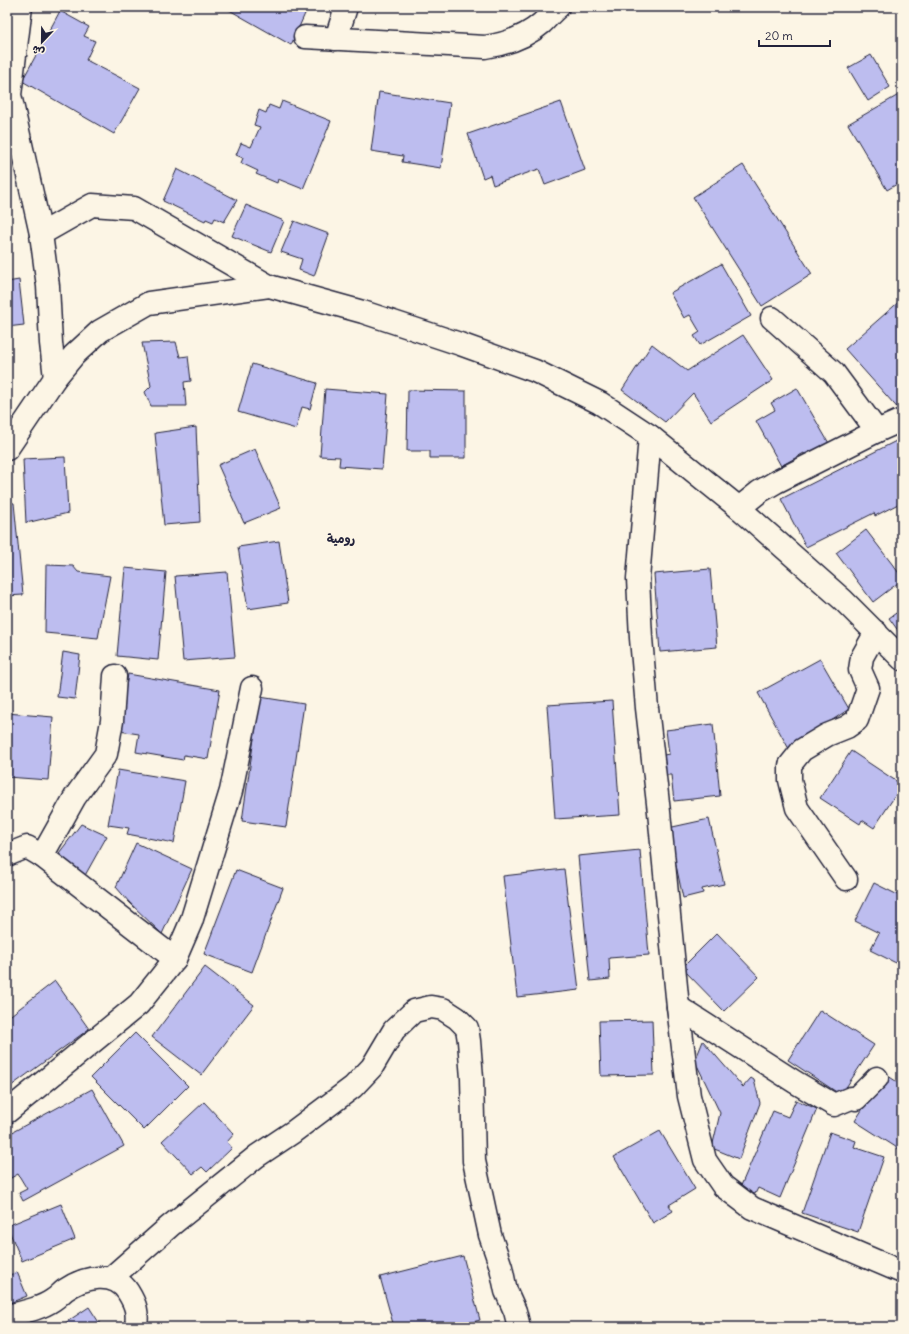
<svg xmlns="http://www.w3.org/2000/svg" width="909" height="1334" font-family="Delius,'Playpen Sans Arabic',sans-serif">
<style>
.building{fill:#bdbdef;stroke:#22223b}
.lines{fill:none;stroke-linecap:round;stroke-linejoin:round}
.minor-casing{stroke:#22223b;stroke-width:25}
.tertiary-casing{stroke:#22223b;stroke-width:25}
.minor{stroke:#fcf5e5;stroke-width:22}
.tertiary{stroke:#fcf5e5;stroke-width:22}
.labels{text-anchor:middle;stroke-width:3;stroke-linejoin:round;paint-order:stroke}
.quarter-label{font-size:12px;font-weight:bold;fill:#22223b;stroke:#fcf5e5}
</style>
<rect width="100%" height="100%" fill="#fcf5e5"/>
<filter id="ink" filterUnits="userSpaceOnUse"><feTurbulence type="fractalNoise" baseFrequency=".025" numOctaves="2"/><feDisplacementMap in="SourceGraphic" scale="8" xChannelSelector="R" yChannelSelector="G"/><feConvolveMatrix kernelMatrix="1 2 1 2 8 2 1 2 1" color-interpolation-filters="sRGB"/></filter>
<g filter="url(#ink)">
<g class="building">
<path d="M 224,7 L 308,7 L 291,45 Z"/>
<path d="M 60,11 L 89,27 L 84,36 L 95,41 L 86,60 L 140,88 L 114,134 L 22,81 Z"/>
<path d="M 871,55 L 890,87 L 868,101 L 848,68 Z"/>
<path d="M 379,92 L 450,103 L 441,168 L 402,162 L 403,156 L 371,151 Z"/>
<path d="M 902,93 L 902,181 L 887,190 L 848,124 Z"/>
<path d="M 282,101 L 331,121 L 303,189 L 278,179 L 277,183 L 256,174 L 258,171 L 241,163 L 243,158 L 236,155 L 241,143 L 251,147 L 260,127 L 254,125 L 259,110 L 266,113 L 269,105 L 279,109 Z"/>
<path d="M 561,102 L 585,170 L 545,185 L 539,169 L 493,185 L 490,175 L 483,178 L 468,134 Z"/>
<path d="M 743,165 L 812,274 L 762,306 L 693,197 Z"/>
<path d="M 177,169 L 237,200 L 224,222 L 215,218 L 213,222 L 206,219 L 205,221 L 163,201 Z"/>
<path d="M 246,205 L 284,221 L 271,252 L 232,236 Z"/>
<path d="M 294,221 L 329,234 L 314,276 L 299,270 L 302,259 L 281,252 Z"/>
<path d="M 721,264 L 751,316 L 700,345 L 694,336 L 700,332 L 690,315 L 684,318 L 670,293 Z"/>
<path d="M 19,280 L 24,325 L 7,327 L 7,282 Z"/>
<path d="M 902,299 L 902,413 L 845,349 Z"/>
<path d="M 743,335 L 773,380 L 711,421 L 693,393 L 665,422 L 622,390 L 652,344 L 687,371 Z"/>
<path d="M 176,342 L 180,357 L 188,356 L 191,381 L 184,382 L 186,406 L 151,406 L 145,392 L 151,386 L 142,343 Z"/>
<path d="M 252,364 L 317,383 L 310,409 L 302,407 L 296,429 L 238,412 Z"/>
<path d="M 797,388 L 830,445 L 807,458 L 804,453 L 781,466 L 756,421 L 775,410 L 771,403 Z"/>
<path d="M 325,389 L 388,394 L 382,469 L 339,466 L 340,457 L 320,456 Z"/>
<path d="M 408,390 L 466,391 L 466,458 L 430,458 L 430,451 L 407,451 Z"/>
<path d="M 196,427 L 200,522 L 164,525 L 155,433 Z"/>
<path d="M 902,438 L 902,502 L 875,516 L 874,513 L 806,547 L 781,499 Z"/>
<path d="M 255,449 L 281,508 L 244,523 L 218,465 Z"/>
<path d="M 65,457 L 68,513 L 26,523 L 23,459 Z"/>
<path d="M 7,502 L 14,503 L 23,595 L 7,596 Z"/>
<path d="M 866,530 L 902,577 L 902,580 L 873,602 L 836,553 Z"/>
<path d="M 279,541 L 288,603 L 248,609 L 238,547 Z"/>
<path d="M 46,565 L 73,566 L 78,572 L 110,576 L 98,638 L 45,633 Z"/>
<path d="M 125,568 L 166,572 L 158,660 L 117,656 Z"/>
<path d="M 710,569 L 717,647 L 660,652 L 654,574 Z"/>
<path d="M 227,572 L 235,657 L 183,661 L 175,576 Z"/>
<path d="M 902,609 L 902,636 L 889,618 Z"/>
<path d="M 63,652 L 80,655 L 75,699 L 57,697 Z"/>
<path d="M 820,659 L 849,709 L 789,749 L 758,693 Z"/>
<path d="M 128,674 L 220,690 L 208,759 L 184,755 L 183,760 L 136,752 L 139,734 L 119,731 Z"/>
<path d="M 260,697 L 304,704 L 286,827 L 242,821 Z"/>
<path d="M 612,701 L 620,815 L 555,819 L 547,705 Z"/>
<path d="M 7,713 L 53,717 L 48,780 L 7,777 Z"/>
<path d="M 713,724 L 720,796 L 674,801 L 671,775 L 666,775 L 664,755 L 669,754 L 666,730 Z"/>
<path d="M 851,751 L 902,785 L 874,828 L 862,820 L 860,824 L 820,798 Z"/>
<path d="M 118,770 L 185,781 L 174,843 L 127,834 L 129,828 L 108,825 Z"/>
<path d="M 709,819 L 724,884 L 702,889 L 703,893 L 683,898 L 668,828 Z"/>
<path d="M 81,824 L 107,836 L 83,879 L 56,857 Z"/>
<path d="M 136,843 L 192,869 L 162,934 L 129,902 L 116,887 Z"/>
<path d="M 640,850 L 649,955 L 609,958 L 610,979 L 590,981 L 578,856 Z"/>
<path d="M 564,869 L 579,990 L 517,997 L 503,876 Z"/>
<path d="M 236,870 L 283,888 L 252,972 L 204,954 Z"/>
<path d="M 874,883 L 902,897 L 902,966 L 870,950 L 879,933 L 855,921 Z"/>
<path d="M 717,933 L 759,977 L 724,1011 L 682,968 Z"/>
<path d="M 205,967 L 254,1005 L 201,1075 L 152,1037 Z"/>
<path d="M 55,981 L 89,1029 L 7,1089 L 7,1018 Z"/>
<path d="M 820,1010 L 874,1045 L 841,1095 L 788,1060 Z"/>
<path d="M 652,1020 L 654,1075 L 601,1076 L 599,1021 Z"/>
<path d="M 135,1033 L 188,1086 L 144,1130 L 91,1077 Z"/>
<path d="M 703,1041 L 743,1087 L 751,1078 L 754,1080 L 760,1103 L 739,1159 L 712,1148 L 720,1113 L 695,1061 Z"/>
<path d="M 885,1074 L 902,1085 L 902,1151 L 855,1121 Z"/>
<path d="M 92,1089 L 124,1146 L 23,1201 L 19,1193 L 27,1189 L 18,1174 L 9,1179 L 7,1176 L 7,1135 Z"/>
<path d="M 796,1100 L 817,1109 L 780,1198 L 758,1188 L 755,1194 L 740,1188 L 773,1111 L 788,1117 Z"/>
<path d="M 204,1102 L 234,1134 L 227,1142 L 232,1148 L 207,1172 L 202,1167 L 193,1174 L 162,1141 Z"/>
<path d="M 660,1131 L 695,1189 L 669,1205 L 673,1211 L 653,1223 L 614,1157 Z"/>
<path d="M 830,1132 L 856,1141 L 854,1147 L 884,1157 L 858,1232 L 802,1213 Z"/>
<path d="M 61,1204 L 75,1239 L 22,1261 L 7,1226 Z"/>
<path d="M 463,1256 L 480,1320 L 455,1327 L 394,1327 L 380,1277 Z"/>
<path d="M 17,1272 L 27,1296 L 7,1304 L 7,1276 Z"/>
<path d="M 89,1307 L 102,1327 L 59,1327 Z"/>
</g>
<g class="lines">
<g class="minor-casing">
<g id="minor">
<path d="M 21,7 L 10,95 L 41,234"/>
<path d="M 305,37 L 485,47 C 506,44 526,37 542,23 C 547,18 552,12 558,7"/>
<path d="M 336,39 L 346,7"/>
<path d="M 772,318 L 834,373 L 877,431"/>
<path d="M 55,378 L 51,343 L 48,286 L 41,234 L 92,205 L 134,208 L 269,286"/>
<path d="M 739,508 L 759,492 L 776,482 L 877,431 L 902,420"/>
<path d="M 7,855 L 27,847 L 42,856 L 175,959"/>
<path d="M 42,856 L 75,797 L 106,754 L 112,721 L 115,676"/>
<path d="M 846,879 L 797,808 L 790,780 L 790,765 L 802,750 L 827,735 L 847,727 L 857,720 L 868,688 L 860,670 L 862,657 L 876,632"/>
<path d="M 678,1007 L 795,1082 L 834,1105 L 851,1098 L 856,1099 L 877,1078"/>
<path d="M 7,1112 L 139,1004 L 175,959 L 191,922 L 231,791 L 252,688"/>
<path d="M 111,1278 L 170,1226 L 257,1156 L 293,1132 L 353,1087 L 372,1067 L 394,1030 L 414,1011 L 431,1007 L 443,1009 L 457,1018 L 467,1028 L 469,1041 L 472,1078 L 474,1161 L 490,1235 L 501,1267 L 506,1291 L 515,1311 L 519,1327"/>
<path d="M 7,1316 C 23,1312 40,1309 53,1300 C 58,1297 61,1293 65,1290 C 84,1277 114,1270 128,1292 C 136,1305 138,1312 136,1327"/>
</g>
</g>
<g class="tertiary-casing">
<g id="tertiary">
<path d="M 650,436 L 739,508 L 843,600 L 902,659"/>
<path d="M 7,449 L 55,378 L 74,355 L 100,331 L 149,303 L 269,286 L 363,312 L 460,344 L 535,371 L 600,403 L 650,436 L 638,579 L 641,638 L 647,708 L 659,812 L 678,1007 L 689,1096 L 705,1160 L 723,1186 L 752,1208 L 902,1272"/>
</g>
</g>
<use href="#minor" class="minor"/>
<use href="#tertiary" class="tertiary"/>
</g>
</g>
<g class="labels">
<g class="quarter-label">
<text x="341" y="543">رومية</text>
</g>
</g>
<rect width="909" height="1334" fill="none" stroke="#fcf5e5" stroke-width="24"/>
<rect x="12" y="12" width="885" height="1310" fill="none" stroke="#22223b" stroke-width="1.5" filter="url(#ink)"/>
<g transform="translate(42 42) rotate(202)" stroke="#fcf5e5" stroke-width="3" paint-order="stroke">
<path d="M0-3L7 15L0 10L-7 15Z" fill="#22223b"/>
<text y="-6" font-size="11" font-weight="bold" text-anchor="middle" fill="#22223b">ش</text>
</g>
<path d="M759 40v6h71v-6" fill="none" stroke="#22223b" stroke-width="2"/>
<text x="765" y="40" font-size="12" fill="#22223b" stroke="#fcf5e5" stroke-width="3" paint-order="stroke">20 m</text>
</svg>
